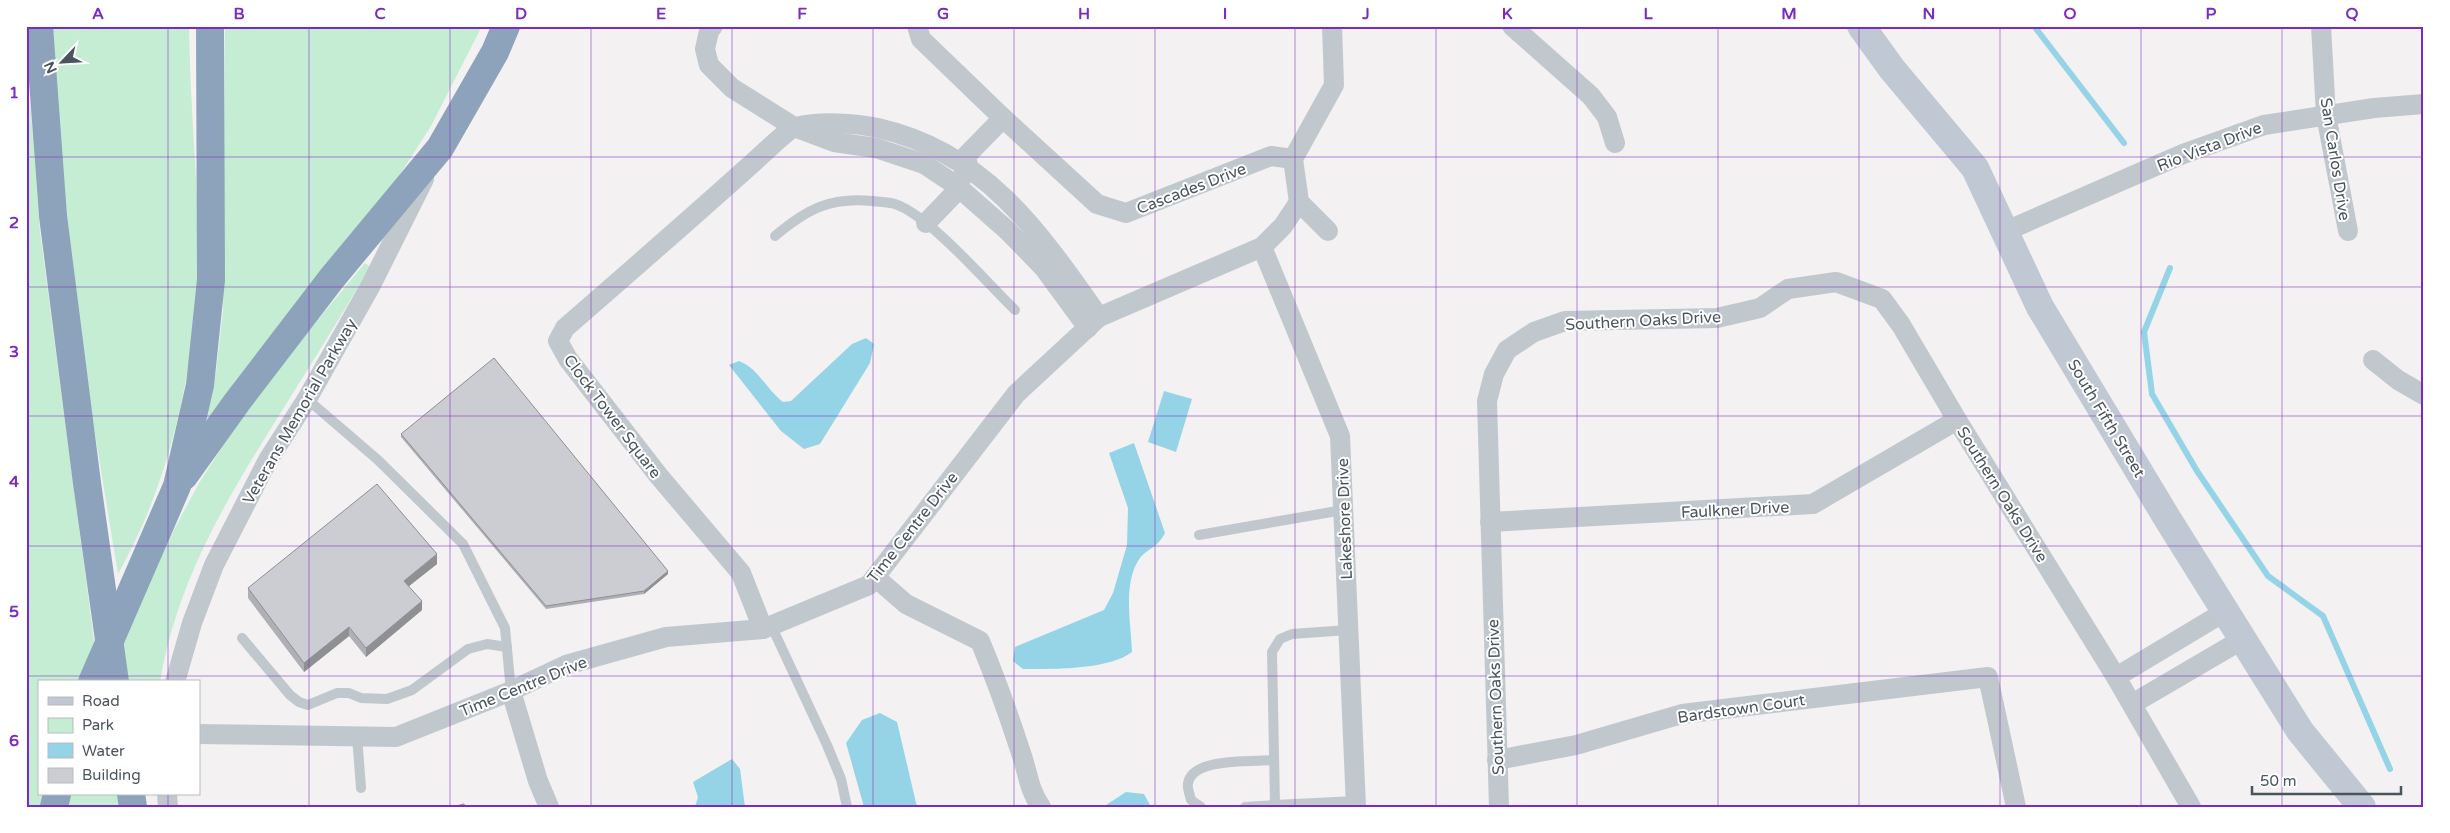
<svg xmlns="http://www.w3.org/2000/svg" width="2450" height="833" font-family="'Varela Round',sans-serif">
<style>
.green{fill:#c4edd4}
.water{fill:#94d4e6}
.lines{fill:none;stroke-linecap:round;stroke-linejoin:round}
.stream{stroke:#94d4e6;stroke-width:6}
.lane{stroke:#c0c8ce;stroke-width:10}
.street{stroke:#c0c8ce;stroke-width:20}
.secondary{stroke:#c0c9d3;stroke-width:28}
.highway{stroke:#8da3bb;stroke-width:28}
.wall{fill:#afb0b5}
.shaded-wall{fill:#8e9094}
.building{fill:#cbcdd3;stroke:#8e9094}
.grid{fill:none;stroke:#7b2cbf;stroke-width:1;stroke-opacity:0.55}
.labels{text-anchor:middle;stroke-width:4;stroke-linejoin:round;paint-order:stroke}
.street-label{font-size:16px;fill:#4a545d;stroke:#fff}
.neatline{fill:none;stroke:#7b2cbf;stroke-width:2}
.grid-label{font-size:16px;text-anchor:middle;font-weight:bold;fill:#7b2cbf}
</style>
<rect width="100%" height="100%" fill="#f3f1f1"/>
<g class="green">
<path d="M 50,26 L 189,26 C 190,114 200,200 199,288 C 198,305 194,323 192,340 C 181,423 159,501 118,574 L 89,397 L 65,216 Z"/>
<path d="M 225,26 L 482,26 L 431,126 L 381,204 L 203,433 L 216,372 L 223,311 Z"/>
<path d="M 30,98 L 40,232 L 94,641 L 79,682 L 39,682 L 39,794 L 45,794 L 42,807 L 26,807 L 26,226 Z"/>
<path d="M 365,263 L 370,267 C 340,318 309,367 278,417 C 225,502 177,581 160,682 L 128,682 L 122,637 L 158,560 L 199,483 L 235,427 L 291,352 Z"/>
<path d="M 66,794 L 117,794 L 120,807 L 63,807 Z"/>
</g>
<g class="water">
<path d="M 866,338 L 874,344 L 870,363 L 820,444 L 804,449 L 781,431 L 729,365 L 739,361 C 758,368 767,390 783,402 L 791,401 L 852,344 Z"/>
<path d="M 1164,391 L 1192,399 L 1176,452 L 1148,442 Z"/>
<path d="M 1134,443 L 1165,533 C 1157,549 1145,549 1138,561 C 1123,586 1131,623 1132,652 C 1109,670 1052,669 1023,669 L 1013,661 L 1015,647 L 1104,610 L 1113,593 L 1127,545 L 1128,508 L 1109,453 Z"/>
<path d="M 880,713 L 897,722 L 917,807 L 864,807 L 846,743 L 862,720 Z"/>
<path d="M 732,759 L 740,769 L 745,807 L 695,807 L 698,797 L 693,782 Z"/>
<path d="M 1126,792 L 1144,794 L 1151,807 L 1103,807 Z"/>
</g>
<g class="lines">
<g class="stream">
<path d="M 2034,26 L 2124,143"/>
<path d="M 2170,268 L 2144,332 L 2152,394 L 2197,471 L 2268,576 L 2323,616 L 2390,769"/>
</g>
<g class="lane">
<path d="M 775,236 C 807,209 830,197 872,201 C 879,202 888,202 895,204 C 929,215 988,284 1015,310"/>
<path d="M 307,399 L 378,460 L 463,544 L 505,628 L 511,691"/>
<path d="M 1199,535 L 1343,510"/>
<path d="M 771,625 L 827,745 L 841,779 L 847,807"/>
<path d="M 1348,630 L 1292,634 L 1280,639 L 1272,652 L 1275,805 L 1356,801"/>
<path d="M 242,638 L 290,695 L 299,702 L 308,705 L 337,693 L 349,693 L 361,698 L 387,699 L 412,690 L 468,649 L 487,644 L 507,647"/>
<path d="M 357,736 L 361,788"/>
<path d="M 1201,807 L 1191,800 C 1190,795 1187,788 1188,784 C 1191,757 1253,762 1273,760"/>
<path d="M 1245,807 L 1275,805"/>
</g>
<g class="street">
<path d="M 713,26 L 709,31 L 705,49 L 709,65 L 732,88 L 794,127 L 834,142 L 876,148 L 924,164 L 957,186 L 1008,231 L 1044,268 L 1088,328"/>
<path d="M 917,26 L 921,39 L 1003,118 L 1097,204 L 1126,213 L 1271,156 L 1293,159"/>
<path d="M 1512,26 L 1591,96 L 1607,117 L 1615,143"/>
<path d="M 2321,26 L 2326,115 L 2348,231"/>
<path d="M 1299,202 L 1293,159 L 1334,85 L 1332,26"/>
<path d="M 1299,202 L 1328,231"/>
<path d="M 926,223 L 952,196 L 968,166 L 966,156 L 1003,118"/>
<path d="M 2006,231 L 2183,154 L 2264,125 L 2374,108 L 2424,104"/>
<path d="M 1262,247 L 1340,436 L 1356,807"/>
<path d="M 2373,360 L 2398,380 L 2424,395"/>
<path d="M 1490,522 L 1813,504 L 1957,420"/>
<path d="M 875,577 L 906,604 L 980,641 C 995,677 1008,713 1020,750 C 1028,771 1028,789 1041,807"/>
<path d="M 763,629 L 741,573 L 658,475 L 568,359 L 558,341 L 565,328 C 626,275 687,222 747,168 C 756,161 787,129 796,127 C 819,121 855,123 878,128 C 985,152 1040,233 1099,317"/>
<path d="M 2116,677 L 2226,611"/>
<path d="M 175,682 L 192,623 L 214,565 L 268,460 L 307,399 L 371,285 L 424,179"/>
<path d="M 511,691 L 538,781 L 549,807"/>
<path d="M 2132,704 L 2243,639"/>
<path d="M 199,734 L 396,737 L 511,691 L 566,665 L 666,637 L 763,629 L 869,585 L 1016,394 L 1099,317 L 1262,247 L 1283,226 L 1299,202"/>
<path d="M 1497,760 L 1576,745 L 1682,714 L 1988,677 L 2016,807"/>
<path d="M 167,794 L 168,807"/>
<path d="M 1499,807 L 1487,401 L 1494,374 L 1507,350 L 1534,332 L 1565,321 L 1717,318 L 1760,308 L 1788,289 L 1836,282 L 1882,299 L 1901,325 L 1957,420 L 2116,677 L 2191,807"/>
</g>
<path class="secondary" d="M 1861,26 L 1892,69 L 1975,168 L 2040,307 L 2167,518 L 2300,731 L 2362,807"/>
<g class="highway">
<path d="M 39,26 L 53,216 L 87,483 L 115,682"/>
<path d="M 184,476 L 237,402 L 332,278 L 440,148 L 495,52 L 506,26"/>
<path d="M 92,682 L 177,486 L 200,385 L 211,280 L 210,26"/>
<path d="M 131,794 L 133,807"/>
<path d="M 54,807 L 57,794"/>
</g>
</g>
<g class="wall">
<path d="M 401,434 L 668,574 L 644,594 L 546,609 L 401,437 Z"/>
<path d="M 437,564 L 409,586 L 422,610 L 366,657 L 349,636 L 304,672 L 248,598 L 248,588 Z"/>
</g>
<g class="shaded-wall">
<path d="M 437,554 L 437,564 L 404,590 L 404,581 Z"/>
<path d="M 668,571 L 668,574 L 644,594 L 644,591 Z"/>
<path d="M 422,601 L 422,610 L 366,657 L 366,648 Z"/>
<path d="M 349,627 L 349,636 L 304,672 L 304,663 Z"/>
</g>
<g class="building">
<path d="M 494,358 L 668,571 L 644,591 L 546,606 L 401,434 Z"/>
<path d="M 377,484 L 437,554 L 404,581 L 422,601 L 366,648 L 349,627 L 304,663 L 248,588 Z"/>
<path d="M 464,804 L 465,807 L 452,807 Z"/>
</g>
<path class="grid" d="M 168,26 L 168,682M 309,26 L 309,807M 450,26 L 450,807M 591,26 L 591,807M 732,26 L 732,807M 873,26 L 873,807M 1014,26 L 1014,807M 1155,26 L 1155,807M 1295,26 L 1295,807M 1436,26 L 1436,807M 1577,26 L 1577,807M 1718,26 L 1718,807M 1859,26 L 1859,807M 2000,26 L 2000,807M 2141,26 L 2141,807M 2282,26 L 2282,807M 26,157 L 2424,157M 26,287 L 2424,287M 26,416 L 2424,416M 26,546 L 2424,546M 26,676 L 2424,676M 168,794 L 168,807"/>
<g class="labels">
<g class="street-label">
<text transform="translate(2209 146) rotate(-21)" y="6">Rio Vista Drive</text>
<text transform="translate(2336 159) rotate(81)" y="6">San Carlos Drive</text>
<text transform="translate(1191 188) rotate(-21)" y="6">Cascades Drive</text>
<text transform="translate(1643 320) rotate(-3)" y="6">Southern Oaks Drive</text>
<text transform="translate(299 411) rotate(-60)" y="6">Veterans Memorial Parkway</text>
<text transform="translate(613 416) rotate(53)" y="6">Clock Tower Square</text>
<text transform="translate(2107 418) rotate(59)" y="6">South Fifth Street</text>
<text transform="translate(2003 494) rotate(58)" y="6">Southern Oaks Drive</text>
<text transform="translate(1735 509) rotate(-3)" y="6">Faulkner Drive</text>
<text transform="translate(1344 519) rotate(-92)" y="6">Lakeshore Drive</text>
<text transform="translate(912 527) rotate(-52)" y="6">Time Centre Drive</text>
<text transform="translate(523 686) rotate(-22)" y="6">Time Centre Drive</text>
<text transform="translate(1495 697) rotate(-92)" y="6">Southern Oaks Drive</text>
<text transform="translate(1741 708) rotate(-8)" y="6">Bardstown Court</text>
</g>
</g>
<rect width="2450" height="833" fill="none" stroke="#ffffff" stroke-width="55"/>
<rect x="38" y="680" width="162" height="115" fill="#ffffff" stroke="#b7bbbe"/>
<rect x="48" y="697" width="25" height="8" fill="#c0c9d3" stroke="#b7bbbe"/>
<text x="82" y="706" font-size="15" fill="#4a545d">Road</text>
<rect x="48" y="718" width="25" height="15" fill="#c4edd4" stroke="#b7bbbe"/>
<text x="82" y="730" font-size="15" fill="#4a545d">Park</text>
<rect x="48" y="743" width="25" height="15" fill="#94d4e6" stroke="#b7bbbe"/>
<text x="82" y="756" font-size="15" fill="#4a545d">Water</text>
<rect x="48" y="768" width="25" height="15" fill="#cbcdd3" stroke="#b7bbbe"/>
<text x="82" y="780" font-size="15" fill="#4a545d">Building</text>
<g transform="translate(62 62) rotate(245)" stroke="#ffffff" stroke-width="4" paint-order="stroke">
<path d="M0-4L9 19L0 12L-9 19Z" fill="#4a545d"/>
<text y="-8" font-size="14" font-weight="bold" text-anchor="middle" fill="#4a545d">N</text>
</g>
<path d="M2252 786v8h149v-8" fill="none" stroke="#4a545d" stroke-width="2.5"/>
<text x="2260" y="786" font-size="15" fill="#4a545d" stroke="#ffffff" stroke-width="4" paint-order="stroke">50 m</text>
<rect x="28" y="28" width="2394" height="778" class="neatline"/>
<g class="grid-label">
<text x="98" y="19">A</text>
<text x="239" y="19">B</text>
<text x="380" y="19">C</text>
<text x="521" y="19">D</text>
<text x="661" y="19">E</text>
<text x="802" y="19">F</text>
<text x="943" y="19">G</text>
<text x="1084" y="19">H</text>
<text x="1225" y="19">I</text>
<text x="1366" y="19">J</text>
<text x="1507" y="19">K</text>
<text x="1648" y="19">L</text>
<text x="1789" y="19">M</text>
<text x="1929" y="19">N</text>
<text x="2070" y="19">O</text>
<text x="2211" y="19">P</text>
<text x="2352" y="19">Q</text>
<text x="14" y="98">1</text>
<text x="14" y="228">2</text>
<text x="14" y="357">3</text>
<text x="14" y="487">4</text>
<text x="14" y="617">5</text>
<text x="14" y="746">6</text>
</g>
</svg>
